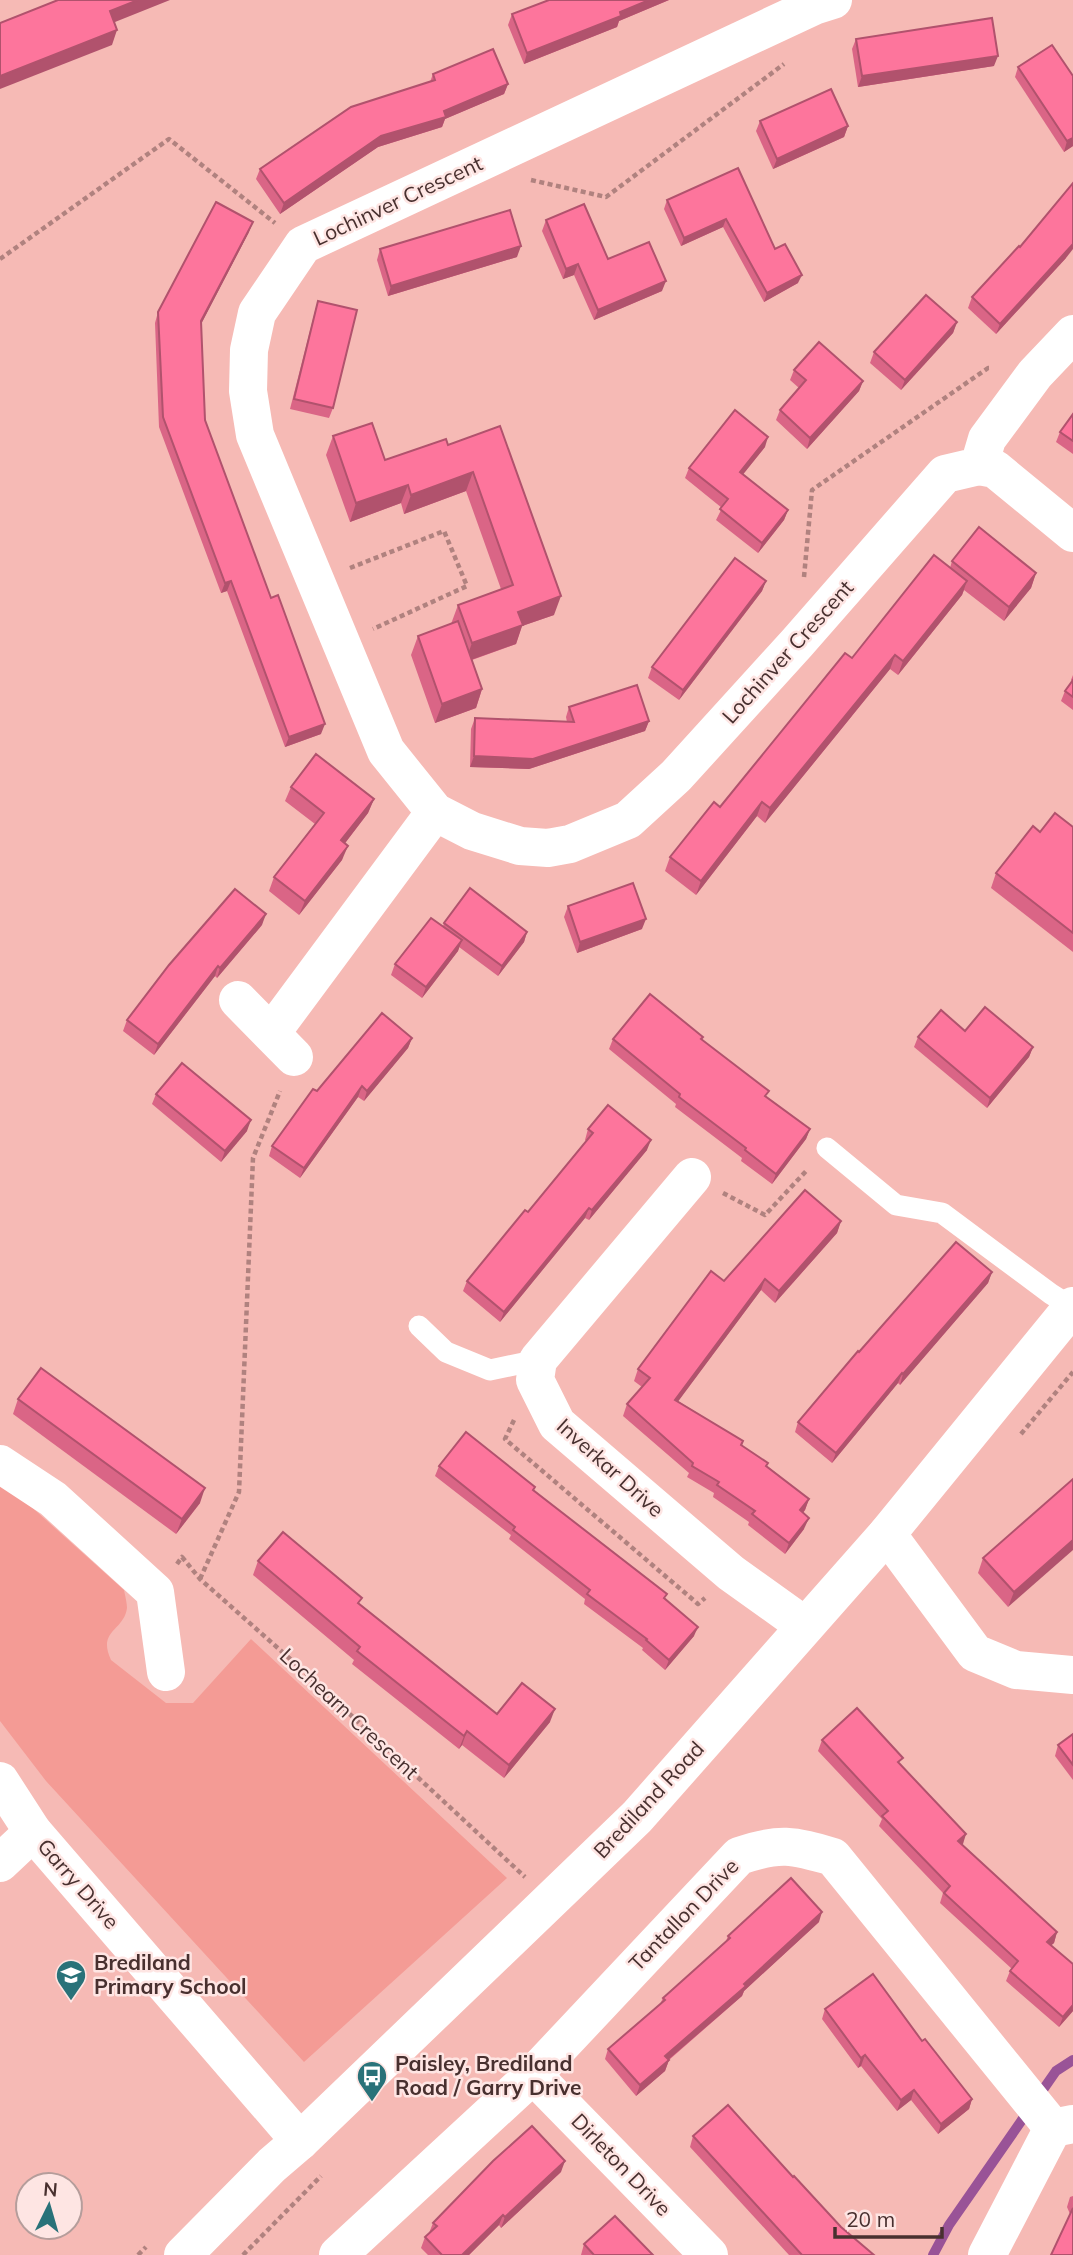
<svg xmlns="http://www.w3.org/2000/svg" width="1073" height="2255" font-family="Mulish,sans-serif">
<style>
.green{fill:#f49b95}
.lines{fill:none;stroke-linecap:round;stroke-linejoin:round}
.stream{stroke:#995397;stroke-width:10}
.path{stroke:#b0827f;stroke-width:4.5;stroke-dasharray:5 3.5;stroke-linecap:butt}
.service{stroke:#fff;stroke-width:21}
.minor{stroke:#fff;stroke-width:38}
.tertiary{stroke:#fff;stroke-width:38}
.wall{fill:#da6586}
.shaded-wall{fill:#b1526d}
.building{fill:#fd759c;stroke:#b1526d;stroke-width:2}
.labels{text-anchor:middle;stroke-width:5;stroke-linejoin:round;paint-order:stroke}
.street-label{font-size:21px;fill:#48302f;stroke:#fee5e3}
.poi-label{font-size:21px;font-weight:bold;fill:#48302f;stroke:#fee5e3;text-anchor:start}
</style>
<rect width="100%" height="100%" fill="#f6bab5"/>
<path class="green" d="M 0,1485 L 26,1502 L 124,1590 C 125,1595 127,1603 127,1608 C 124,1631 97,1630 111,1660 L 166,1703 L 193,1703 L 251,1639 L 507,1878 L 304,2062 L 46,1781 L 0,1721 Z"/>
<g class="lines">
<path class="stream" d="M 933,2255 L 949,2225 L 1056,2071 L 1073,2060"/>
<g class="path">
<path d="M 531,180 L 606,197 L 784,64"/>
<path d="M 0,259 L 169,139 L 275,223"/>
<path d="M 350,568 L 444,531 L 467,586 L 373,629"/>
<path d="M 804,577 L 812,490 L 988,368 L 992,368"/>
<path d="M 723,1193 L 765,1215 L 808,1169"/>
<path d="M 514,1420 L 505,1439 L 698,1604 L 705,1598"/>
<path d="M 1021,1434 L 1073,1372"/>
<path d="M 177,1564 L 182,1557 L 200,1579 L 297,1665 L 525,1877"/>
<path d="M 200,1579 L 239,1492 L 253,1158 L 280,1091"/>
<path d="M 138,2255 L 146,2247"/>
<path d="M 243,2255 L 321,2176"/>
</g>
<g class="service">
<path d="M 827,1148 L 896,1205 L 942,1213 L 1051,1294 L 1072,1307"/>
<path d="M 419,1326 L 446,1352 L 490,1370 L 538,1360"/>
</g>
<g class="minor">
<path d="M 833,0 L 814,6 L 303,245 L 257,313 L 249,350 L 248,391 L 255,435 L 386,751 L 435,812 L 472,831 L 520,846 L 548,848 L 570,844 L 628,820 L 676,776 L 797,643 L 945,474 L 979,466 L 987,439 L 1035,374 L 1073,334"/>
<path d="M 979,466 L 995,469 L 1073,533"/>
<path d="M 238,1000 L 294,1057"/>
<path d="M 272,1032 L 435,812"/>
<path d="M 692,1177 L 538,1360 L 535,1380 L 557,1424 L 731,1573 L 805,1626"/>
<path d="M 0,1464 L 53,1499 L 155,1592 L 166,1672"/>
<path d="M 887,1534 L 975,1653 L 1016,1670 L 1073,1675"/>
<path d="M 0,1781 L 33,1832 L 300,2141"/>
<path d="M 0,1863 L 33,1832"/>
<path d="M 533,2075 L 709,2255"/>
<path d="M 338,2255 L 533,2075 L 739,1856 C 780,1842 792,1845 833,1857 L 1053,2128"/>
<path d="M 987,2255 L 1053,2128 L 1073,2124"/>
</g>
<path class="tertiary" d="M 183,2255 L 272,2165 L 300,2141 L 637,1817 L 887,1534 L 1073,1306"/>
</g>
<g class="wall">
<path d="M 549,0 L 669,0 L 619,21 L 617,27 L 524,64 L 508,25 L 512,14 Z"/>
<path d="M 856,39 L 994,66 L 858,87 L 852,49 Z"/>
<path d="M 1018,67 L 1073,146 L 1064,152 L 1015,77 Z"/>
<path d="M 433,74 L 508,84 L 504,94 L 445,119 L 442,127 L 378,147 L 280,214 L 256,179 L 260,169 L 430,82 Z"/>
<path d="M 760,121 L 848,126 L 844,137 L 773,169 L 756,131 Z"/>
<path d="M 738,168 L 775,249 L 798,283 L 764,302 L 723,227 L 681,246 L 664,209 L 667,200 Z"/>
<path d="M 546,220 L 608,259 L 662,291 L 594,320 L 574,275 L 563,279 L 542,231 Z"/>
<path d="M 249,232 L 201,324 L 205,420 L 321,734 L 285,747 L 227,591 L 221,593 L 159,427 L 155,323 L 158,312 Z"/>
<path d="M 1020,247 L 1066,258 L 996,334 L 968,308 L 972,297 Z"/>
<path d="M 380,249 L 517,257 L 388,296 L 377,260 Z"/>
<path d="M 318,301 L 333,408 L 329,418 L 290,409 L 315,311 Z"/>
<path d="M 957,322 L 953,333 L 901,390 L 870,363 L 874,352 Z"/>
<path d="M 794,370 L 863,381 L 859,391 L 807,449 L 776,420 L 780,410 L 799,388 L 790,380 Z"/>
<path d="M 1073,414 L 1073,454 L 1056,442 L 1060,432 Z"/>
<path d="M 500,426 L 554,615 L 522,626 L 516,644 L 472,660 L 482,689 L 476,708 L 435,723 L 411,655 L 418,636 L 451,624 L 458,605 L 501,589 L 466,491 L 404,514 L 401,503 L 350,522 L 326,455 L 333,436 L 385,460 L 448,445 Z"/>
<path d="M 765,447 L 743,474 L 788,510 L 784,520 L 758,553 L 716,520 L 722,508 L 685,478 L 689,468 Z"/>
<path d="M 952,561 L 1036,573 L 1031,588 L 1004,621 L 964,590 L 962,595 L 898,675 L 890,669 L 765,823 L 757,816 L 696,895 L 665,871 L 670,857 L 720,807 L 852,658 L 950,568 Z"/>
<path d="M 766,581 L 762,591 L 679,700 L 648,678 L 652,667 Z"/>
<path d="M 1073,675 L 1073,710 L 1061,701 L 1065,691 L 1072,681 L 1071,680 Z"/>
<path d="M 569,707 L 649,721 L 645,731 L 529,769 L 470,767 L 471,729 L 475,718 L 567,722 L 566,717 Z"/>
<path d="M 291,787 L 374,799 L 368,813 L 345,843 L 342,860 L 299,915 L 269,891 L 274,877 L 315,824 L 285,801 Z"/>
<path d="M 1073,827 L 1073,952 L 991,888 L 996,873 L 1040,832 Z"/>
<path d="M 568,906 L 642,929 L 577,953 L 564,917 Z"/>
<path d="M 444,923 L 527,932 L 524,942 L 498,976 L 459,947 L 458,951 L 422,998 L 391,975 L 395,964 L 443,926 Z"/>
<path d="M 262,925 L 217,978 L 215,976 L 154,1055 L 123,1031 L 127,1020 Z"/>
<path d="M 965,1031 L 1033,1047 L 1029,1057 L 987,1108 L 914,1047 L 918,1037 Z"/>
<path d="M 703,1037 L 702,1039 L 767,1097 L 810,1129 L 806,1139 L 772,1184 L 741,1161 L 742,1158 L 675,1107 L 676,1104 L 609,1049 L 613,1039 Z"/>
<path d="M 412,1038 L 408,1048 L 364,1101 L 358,1097 L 300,1178 L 269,1156 L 272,1146 L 317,1091 Z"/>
<path d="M 156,1094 L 247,1131 L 221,1162 L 152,1104 Z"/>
<path d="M 588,1129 L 647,1150 L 589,1220 L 585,1218 L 500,1322 L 463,1291 L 467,1281 L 528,1212 L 586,1141 L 585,1140 Z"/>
<path d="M 841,1221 L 837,1233 L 775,1303 L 761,1290 L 678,1401 L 743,1441 L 742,1446 L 768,1463 L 767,1466 L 809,1499 L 805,1510 L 803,1513 L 804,1529 L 785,1554 L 748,1525 L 749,1522 L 713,1497 L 714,1493 L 687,1477 L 689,1473 L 623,1416 L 627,1404 L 642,1387 L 634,1381 L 638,1369 L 724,1281 Z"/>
<path d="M 992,1272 L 988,1283 L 900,1385 L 898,1383 L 832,1463 L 795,1432 L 798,1422 L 859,1352 Z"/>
<path d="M 18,1399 L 200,1503 L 176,1534 L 13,1414 Z"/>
<path d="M 439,1466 L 535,1487 L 534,1490 L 665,1599 L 694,1636 L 665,1670 L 642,1650 L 643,1648 L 584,1604 L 585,1599 L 509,1539 L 511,1535 L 435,1476 Z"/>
<path d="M 1073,1479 L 1008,1607 L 978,1573 L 983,1558 Z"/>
<path d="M 258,1561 L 360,1604 L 497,1714 L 550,1722 L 504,1778 L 462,1745 L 459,1749 L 352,1664 L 354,1660 L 253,1575 Z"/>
<path d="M 1073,1734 L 1073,1780 L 1055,1756 L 1058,1745 Z"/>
<path d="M 822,1740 L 900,1765 L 963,1844 L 962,1845 L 1057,1932 L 1054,1943 L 1051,1945 L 1073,2011 L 1059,2027 L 1006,1981 L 1010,1971 L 1012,1969 L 940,1903 L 943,1893 L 879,1826 L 882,1819 L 818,1751 Z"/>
<path d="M 819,1922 L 744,1991 L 742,1996 L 669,2060 L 665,2071 L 636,2096 L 605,2059 L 608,2049 L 660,2004 L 663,1998 L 726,1941 L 728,1936 Z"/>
<path d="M 825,2009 L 922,2041 L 972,2099 L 969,2109 L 938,2134 L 911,2100 L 897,2111 L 861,2066 L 858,2068 L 822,2019 Z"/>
<path d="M 693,2136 L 841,2227 L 874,2255 L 789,2255 L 690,2147 Z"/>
<path d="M 561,2172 L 501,2228 L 499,2225 L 469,2255 L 428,2255 L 421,2248 L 425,2237 L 429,2233 L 433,2223 Z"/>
<path d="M 1073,2196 L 1073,2255 L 1070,2214 L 1067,2207 L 1070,2197 Z"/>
<path d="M 584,2244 L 653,2255 L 581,2255 Z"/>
</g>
<g class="shaded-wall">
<path d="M 138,0 L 170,0 L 105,26 L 110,11 Z"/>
<path d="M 649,0 L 669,0 L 619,21 L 617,27 L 524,64 L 527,53 Z"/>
<path d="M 117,30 L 112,45 L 0,89 L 0,76 Z"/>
<path d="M 998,56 L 994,66 L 858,87 L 862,76 Z"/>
<path d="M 508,84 L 504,94 L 445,119 L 442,127 L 378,147 L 280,214 L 284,203 L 381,136 Z"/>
<path d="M 848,126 L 844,137 L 773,169 L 777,159 Z"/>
<path d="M 1073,138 L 1073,146 L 1064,152 L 1067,141 Z"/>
<path d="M 726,219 L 723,227 L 681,246 L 684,238 Z"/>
<path d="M 253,222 L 249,232 L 197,332 L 201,321 Z"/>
<path d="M 1073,244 L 1073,249 L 1066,258 L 996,334 L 1000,324 Z"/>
<path d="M 521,246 L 517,257 L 388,296 L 391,286 Z"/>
<path d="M 578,264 L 574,275 L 563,279 L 566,269 Z"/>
<path d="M 802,275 L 798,283 L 764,302 L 767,293 Z"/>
<path d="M 666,281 L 662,291 L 594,320 L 598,310 Z"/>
<path d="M 957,322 L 953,333 L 901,390 L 905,380 Z"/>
<path d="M 863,381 L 859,391 L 807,449 L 810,438 Z"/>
<path d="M 768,437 L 765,447 L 737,482 L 740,472 Z"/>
<path d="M 473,472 L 466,491 L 404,514 L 411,495 Z"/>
<path d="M 408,485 L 401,503 L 350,522 L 356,503 Z"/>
<path d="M 788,510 L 784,520 L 758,553 L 762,543 Z"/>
<path d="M 1036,573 L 1031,588 L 1004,621 L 1009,607 Z"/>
<path d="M 231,581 L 227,591 L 221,593 L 225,583 Z"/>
<path d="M 766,581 L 762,591 L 679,700 L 683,690 Z"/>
<path d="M 967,581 L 962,595 L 898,675 L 903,661 Z"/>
<path d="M 561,596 L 554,615 L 522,626 L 516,644 L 465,662 L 472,643 L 518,612 Z"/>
<path d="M 895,655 L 890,669 L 765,823 L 770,808 Z"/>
<path d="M 482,689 L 476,708 L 435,723 L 442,704 Z"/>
<path d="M 649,721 L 645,731 L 529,769 L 470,767 L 474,756 Z"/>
<path d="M 325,724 L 321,734 L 285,747 L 289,737 Z"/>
<path d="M 374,799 L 368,813 L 336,855 L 341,840 Z"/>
<path d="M 762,802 L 757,816 L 696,895 L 701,881 Z"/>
<path d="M 348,846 L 342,860 L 299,915 L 305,901 Z"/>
<path d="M 266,914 L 262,925 L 217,978 L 220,968 Z"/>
<path d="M 646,919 L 642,929 L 577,953 L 580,942 Z"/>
<path d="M 527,932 L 524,942 L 498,976 L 502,966 Z"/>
<path d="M 462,940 L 458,951 L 422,998 L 426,987 Z"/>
<path d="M 218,966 L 215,976 L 154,1055 L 158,1044 Z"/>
<path d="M 412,1038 L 408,1048 L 364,1101 L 367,1091 Z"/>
<path d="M 1033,1047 L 1029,1057 L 987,1108 L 990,1098 Z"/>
<path d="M 362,1086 L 358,1097 L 300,1178 L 304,1168 Z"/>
<path d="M 251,1120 L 247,1131 L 221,1162 L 225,1151 Z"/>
<path d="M 810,1129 L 806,1139 L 772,1184 L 776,1174 Z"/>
<path d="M 651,1140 L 647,1150 L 589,1220 L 592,1210 Z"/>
<path d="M 589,1208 L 585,1218 L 500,1322 L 504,1312 Z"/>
<path d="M 841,1221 L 837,1233 L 775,1303 L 779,1291 Z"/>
<path d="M 992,1272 L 988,1283 L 900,1385 L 903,1374 Z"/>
<path d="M 765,1279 L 761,1290 L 671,1411 L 675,1400 Z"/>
<path d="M 902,1373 L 898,1383 L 832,1463 L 836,1453 Z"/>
<path d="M 205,1488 L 200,1503 L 176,1534 L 182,1519 Z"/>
<path d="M 809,1499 L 805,1510 L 795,1522 L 800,1510 Z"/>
<path d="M 809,1518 L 804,1529 L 785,1554 L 789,1543 Z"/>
<path d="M 1073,1540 L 1073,1550 L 1008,1607 L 1014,1592 Z"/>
<path d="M 698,1627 L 694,1636 L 665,1670 L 669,1660 Z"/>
<path d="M 555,1709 L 550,1722 L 504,1778 L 509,1765 Z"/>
<path d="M 467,1731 L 462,1745 L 459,1749 L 464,1736 Z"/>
<path d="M 966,1834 L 963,1844 L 954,1852 L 958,1841 Z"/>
<path d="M 822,1912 L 819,1922 L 744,1991 L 742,1996 L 661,2066 L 665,2056 Z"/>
<path d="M 1057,1932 L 1054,1943 L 1044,1952 L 1047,1942 Z"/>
<path d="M 1073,2005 L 1073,2011 L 1059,2027 L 1063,2017 Z"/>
<path d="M 865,2055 L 861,2066 L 858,2068 L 861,2058 Z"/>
<path d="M 669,2060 L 665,2071 L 636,2096 L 640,2085 Z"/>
<path d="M 914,2090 L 911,2100 L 897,2111 L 901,2100 Z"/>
<path d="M 972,2099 L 969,2109 L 938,2134 L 941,2124 Z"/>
<path d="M 565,2161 L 561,2172 L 501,2228 L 505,2217 Z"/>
<path d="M 503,2215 L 499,2225 L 469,2255 L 462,2255 Z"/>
</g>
<g class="building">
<path d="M 58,0 L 138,0 L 110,11 L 117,30 L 0,76 L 0,23 Z"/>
<path d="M 549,0 L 649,0 L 620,12 L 621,16 L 527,53 L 512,14 Z"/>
<path d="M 992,18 L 998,56 L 862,76 L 856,39 Z"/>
<path d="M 1052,45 L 1073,76 L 1073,138 L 1067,141 L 1018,67 Z"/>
<path d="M 493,49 L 508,84 L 444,111 L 446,117 L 381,136 L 284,203 L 260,169 L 351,107 L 435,80 L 433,74 Z"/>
<path d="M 831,89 L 848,126 L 777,159 L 760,121 Z"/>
<path d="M 738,168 L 775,249 L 785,244 L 802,275 L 767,293 L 726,219 L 684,238 L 667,200 Z"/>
<path d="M 1073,183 L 1073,244 L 1000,324 L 972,297 L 1019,246 L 1020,247 Z"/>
<path d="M 216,202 L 253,222 L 201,321 L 205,420 L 271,598 L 278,595 L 325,724 L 289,737 L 231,581 L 225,583 L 163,417 L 158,312 Z"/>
<path d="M 584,204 L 608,259 L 649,242 L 666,281 L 598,310 L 578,264 L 566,269 L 546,220 Z"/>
<path d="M 510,210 L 521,246 L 391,286 L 380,249 Z"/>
<path d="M 926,295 L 957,322 L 905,380 L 874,352 Z"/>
<path d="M 318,301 L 357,310 L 333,408 L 294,399 Z"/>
<path d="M 819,342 L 863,381 L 810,438 L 780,410 L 806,380 L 794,370 Z"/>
<path d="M 735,410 L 768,437 L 740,472 L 788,510 L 762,543 L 720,509 L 728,499 L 689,468 Z"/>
<path d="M 1073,414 L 1073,441 L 1060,432 Z"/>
<path d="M 372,423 L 385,460 L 446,439 L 448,445 L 500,426 L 561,596 L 518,612 L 523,625 L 472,643 L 458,605 L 513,585 L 473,472 L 411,495 L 408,485 L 356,503 L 333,436 Z"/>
<path d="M 979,527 L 1036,573 L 1009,607 L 952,561 Z"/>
<path d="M 934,555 L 967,581 L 903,661 L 895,655 L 770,808 L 762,802 L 701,881 L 670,857 L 714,802 L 720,807 L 845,653 L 852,658 Z"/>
<path d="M 735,558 L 766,581 L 683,690 L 652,667 Z"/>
<path d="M 458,621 L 482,689 L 442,704 L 418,636 Z"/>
<path d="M 1073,680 L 1073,697 L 1065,691 Z"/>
<path d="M 637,685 L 649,721 L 533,759 L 474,756 L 475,718 L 574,722 L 569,707 Z"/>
<path d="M 316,754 L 374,799 L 341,840 L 348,846 L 305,901 L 274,877 L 324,813 L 291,787 Z"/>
<path d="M 1055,813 L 1073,827 L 1073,933 L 996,873 L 1033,826 L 1040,832 Z"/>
<path d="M 633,883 L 646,919 L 580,942 L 568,906 Z"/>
<path d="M 470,888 L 527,932 L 502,966 L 444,923 Z"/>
<path d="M 235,889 L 266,914 L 220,968 L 218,966 L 158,1044 L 127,1020 L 169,965 Z"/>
<path d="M 431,918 L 462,940 L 426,987 L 395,964 Z"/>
<path d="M 650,994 L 703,1037 L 701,1039 L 769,1091 L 765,1096 L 810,1129 L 776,1174 L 745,1150 L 746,1148 L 679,1097 L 680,1094 L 613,1039 Z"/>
<path d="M 985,1007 L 1033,1047 L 990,1098 L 918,1037 L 941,1010 L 965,1031 Z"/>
<path d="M 382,1013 L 412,1038 L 367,1091 L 362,1086 L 304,1168 L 272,1146 L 313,1089 L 317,1091 Z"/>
<path d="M 182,1063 L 251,1120 L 225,1151 L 156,1094 Z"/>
<path d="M 608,1105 L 651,1140 L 592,1210 L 589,1208 L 504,1312 L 467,1281 L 525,1210 L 528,1212 L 593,1133 L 588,1129 Z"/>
<path d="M 805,1190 L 841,1221 L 779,1291 L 765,1279 L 675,1400 L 743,1441 L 741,1445 L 768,1463 L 766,1466 L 809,1499 L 800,1510 L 809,1518 L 789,1543 L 752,1514 L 755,1511 L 717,1485 L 719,1482 L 692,1466 L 693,1463 L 627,1404 L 650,1378 L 638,1369 L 711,1271 L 724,1281 Z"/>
<path d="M 956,1242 L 992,1272 L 903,1374 L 902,1373 L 836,1453 L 798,1422 L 858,1351 L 859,1352 Z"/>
<path d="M 41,1368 L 205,1488 L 182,1519 L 18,1399 Z"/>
<path d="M 466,1432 L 535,1487 L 533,1490 L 667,1594 L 664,1598 L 698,1627 L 669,1660 L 646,1640 L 647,1639 L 587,1594 L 590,1590 L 513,1530 L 515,1527 L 439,1466 Z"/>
<path d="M 1073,1479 L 1073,1540 L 1014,1592 L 983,1558 Z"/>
<path d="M 283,1532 L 362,1598 L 358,1603 L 497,1714 L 522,1683 L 555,1709 L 509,1765 L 467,1731 L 464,1736 L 357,1651 L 360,1647 L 258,1561 Z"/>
<path d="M 857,1708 L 903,1758 L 898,1762 L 966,1834 L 958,1841 L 1057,1932 L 1047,1942 L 1073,1964 L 1073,2005 L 1063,2017 L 1010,1971 L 1018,1961 L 944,1893 L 950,1886 L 882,1816 L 888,1811 L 822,1740 Z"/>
<path d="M 1073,1734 L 1073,1765 L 1058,1745 Z"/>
<path d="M 791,1878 L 822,1912 L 744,1984 L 746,1986 L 665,2056 L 669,2060 L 640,2085 L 608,2049 L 665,2000 L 663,1998 L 730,1938 L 728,1936 Z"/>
<path d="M 873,1974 L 922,2041 L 925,2039 L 972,2099 L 941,2124 L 914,2090 L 901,2100 L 865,2055 L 861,2058 L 825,2009 Z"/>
<path d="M 728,2105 L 793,2177 L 794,2176 L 841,2227 L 874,2255 L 802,2255 L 693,2136 Z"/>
<path d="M 532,2126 L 565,2161 L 505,2217 L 503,2215 L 462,2255 L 442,2255 L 425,2237 L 437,2226 L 433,2223 L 493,2161 Z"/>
<path d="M 1073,2208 L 1073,2255 L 1051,2255 Z"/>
<path d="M 615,2216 L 653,2255 L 594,2255 L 584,2244 Z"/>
</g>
<defs>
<g id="school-pin" transform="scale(1.575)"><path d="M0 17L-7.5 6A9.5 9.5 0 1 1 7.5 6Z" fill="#297279" stroke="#fee5e3"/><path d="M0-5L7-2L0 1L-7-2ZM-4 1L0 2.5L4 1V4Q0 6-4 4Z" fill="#fff"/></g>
<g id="bus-pin" transform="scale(1.575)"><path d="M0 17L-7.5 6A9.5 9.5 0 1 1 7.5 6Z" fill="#297279" stroke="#fee5e3"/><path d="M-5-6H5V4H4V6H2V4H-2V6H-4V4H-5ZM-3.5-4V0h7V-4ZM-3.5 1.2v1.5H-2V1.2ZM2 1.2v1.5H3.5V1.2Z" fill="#fff"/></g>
</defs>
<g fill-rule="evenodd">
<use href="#school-pin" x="71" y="1975"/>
<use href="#bus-pin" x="372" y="2076"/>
</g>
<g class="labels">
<g class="street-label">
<text transform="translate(398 201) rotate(-25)" y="7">Lochinver Crescent</text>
<text transform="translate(788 652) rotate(-48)" y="7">Lochinver Crescent</text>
<text transform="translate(610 1468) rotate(42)" y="7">Inverkar Drive</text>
<text transform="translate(349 1714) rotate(43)" y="7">Lochearn Crescent</text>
<text transform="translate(649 1800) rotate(-47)" y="7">Brediland Road</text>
<text transform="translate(78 1884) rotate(49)" y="7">Garry Drive</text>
<text transform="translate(684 1915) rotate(-46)" y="7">Tantallon Drive</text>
<text transform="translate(621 2165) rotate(46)" y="7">Dirleton Drive</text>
</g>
<g class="poi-label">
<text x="94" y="1970">Brediland<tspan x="94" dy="24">Primary School</tspan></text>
<text x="395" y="2071">Paisley, Brediland<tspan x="395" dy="24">Road / Garry Drive</tspan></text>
</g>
</g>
<g transform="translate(49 2206) rotate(5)"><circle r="33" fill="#fee5e3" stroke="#b59d9b" stroke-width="2"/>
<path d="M0-5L12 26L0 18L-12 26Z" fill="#297279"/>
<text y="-10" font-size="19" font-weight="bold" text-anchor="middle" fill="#48302f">N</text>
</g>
<path d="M835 2227v10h107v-10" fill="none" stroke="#48302f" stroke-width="3.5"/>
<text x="846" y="2227" font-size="21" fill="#48302f" stroke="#fee5e3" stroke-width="5" paint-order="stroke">20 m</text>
</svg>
